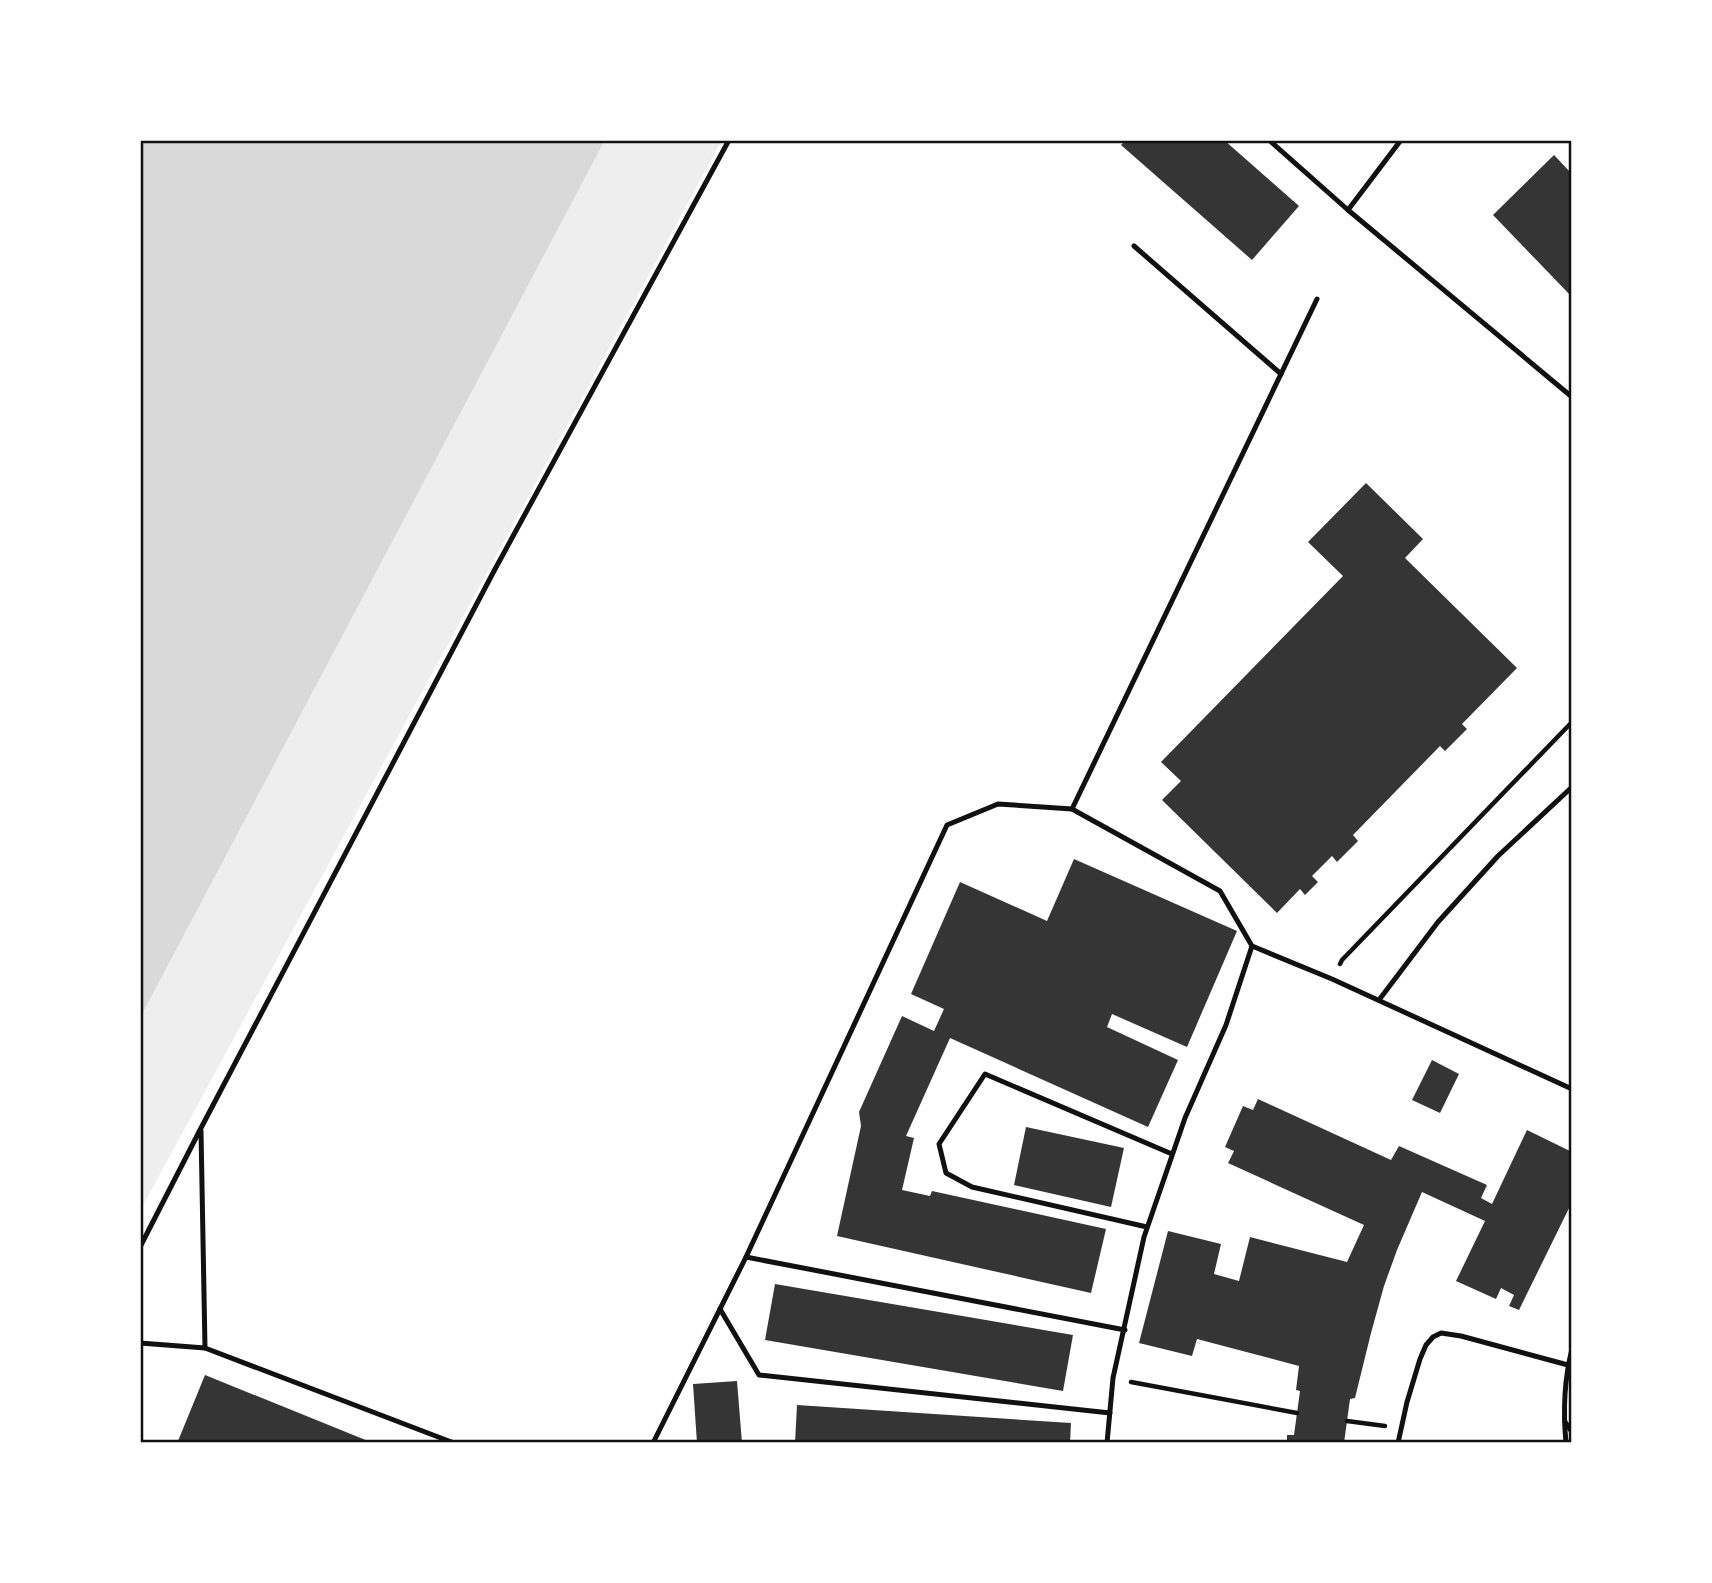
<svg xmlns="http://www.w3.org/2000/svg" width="1712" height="1583" font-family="Montserrat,sans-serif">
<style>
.green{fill:#eee}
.water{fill:#d9d9d9}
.building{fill:#353535}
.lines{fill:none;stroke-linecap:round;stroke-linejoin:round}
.path{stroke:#111;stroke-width:4.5}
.service{stroke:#111;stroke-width:5}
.neatline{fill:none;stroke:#111;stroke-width:2.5}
</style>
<rect width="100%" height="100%" fill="#fff"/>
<path class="green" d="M 605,140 L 722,140 L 140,1211 L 140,1018 Z"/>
<path class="water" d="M 140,140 L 605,140 L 140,1018 Z"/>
<g class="building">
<path d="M 1126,140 L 1224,140 L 1299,206 L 1252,260 L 1121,145 Z"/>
<path d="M 1554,155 L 1572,174 L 1572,297 L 1493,215 Z"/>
<path d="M 1366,483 L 1423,539 L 1405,558 L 1517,668 L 1462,724 L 1467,729 L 1445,751 L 1440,746 L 1353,835 L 1358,841 L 1337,862 L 1332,856 L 1312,876 L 1318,882 L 1305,895 L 1300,889 L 1277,913 L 1162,800 L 1181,781 L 1161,762 L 1343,576 L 1308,542 Z"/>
<path d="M 1074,859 L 1237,931 L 1187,1047 L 1112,1014 L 1107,1027 L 1178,1060 L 1148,1127 L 950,1038 L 906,1136 L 914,1138 L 902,1190 L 930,1196 L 932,1191 L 1106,1229 L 1091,1293 L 837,1236 L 861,1126 L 859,1112 L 902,1016 L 934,1031 L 944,1009 L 911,994 L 960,882 L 1047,921 Z"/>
<path d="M 1432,1060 L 1459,1074 L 1440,1113 L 1412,1100 Z"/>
<path d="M 1258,1099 L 1391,1160 L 1399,1146 L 1487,1185 L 1481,1198 L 1492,1204 L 1527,1130 L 1572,1152 L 1572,1202 L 1519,1310 L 1509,1306 L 1514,1295 L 1501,1288 L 1496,1299 L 1456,1281 L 1485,1221 L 1422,1192 L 1397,1250 L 1384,1286 L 1371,1333 L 1355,1398 L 1350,1399 L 1344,1443 L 1287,1443 L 1287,1435 L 1294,1435 L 1300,1391 L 1296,1390 L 1299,1366 L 1197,1339 L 1192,1356 L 1139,1343 L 1168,1231 L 1221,1244 L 1214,1274 L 1239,1281 L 1250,1237 L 1347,1262 L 1364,1225 L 1228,1163 L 1234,1151 L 1225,1147 L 1243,1106 L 1253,1110 Z"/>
<path d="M 1026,1127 L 1124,1148 L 1111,1207 L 1014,1185 Z"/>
<path d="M 775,1284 L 1073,1335 L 1063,1391 L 765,1340 Z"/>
<path d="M 205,1375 L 373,1443 L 185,1443 L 178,1441 Z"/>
<path d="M 737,1381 L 742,1443 L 697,1443 L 693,1384 Z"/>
<path d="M 797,1405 L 1071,1423 L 1070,1443 L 795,1443 Z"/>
</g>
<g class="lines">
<g class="path">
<path d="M 1340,964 L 1342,960 L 1572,722"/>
<path d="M 1131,1382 L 1297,1413"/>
<path d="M 1347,1421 L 1385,1426"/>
</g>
<g class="service">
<path d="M 1269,140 L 1348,210 L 1572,397"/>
<path d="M 1348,210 L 1401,140"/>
<path d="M 1134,246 L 1281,374"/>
<path d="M 1072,809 L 1220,891 L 1252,946 L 1332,979 L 1572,1089"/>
<path d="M 1379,1000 L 1438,922 L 1498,856 L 1572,787"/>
<path d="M 201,1131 L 205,1348"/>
<path d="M 1147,1227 L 972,1187 L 946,1173 L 939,1144 L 985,1074 L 1172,1154"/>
<path d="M 140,1247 L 201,1128 L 494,571 L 729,140"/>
<path d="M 746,1257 L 1125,1330"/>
<path d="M 720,1309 L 759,1375 L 1110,1413"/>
<path d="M 140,1343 L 205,1348 L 454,1443"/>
<path d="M 1565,1422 L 1572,1432"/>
<path d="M 653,1443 L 746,1257 L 947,825 L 998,804 L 1072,809 L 1317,299"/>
<path d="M 1107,1443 L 1113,1378 L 1144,1237 L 1185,1118 L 1226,1025 L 1252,946"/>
<path d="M 1398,1443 L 1407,1402 L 1420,1359 L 1426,1345 L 1433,1337 L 1441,1333 L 1461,1336 L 1568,1365"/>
<path d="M 1566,1443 C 1563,1411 1564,1380 1572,1349"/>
</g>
</g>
<rect width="1712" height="1583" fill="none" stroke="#ffffff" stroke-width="284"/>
<rect x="142" y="142" width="1428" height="1299" class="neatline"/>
</svg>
